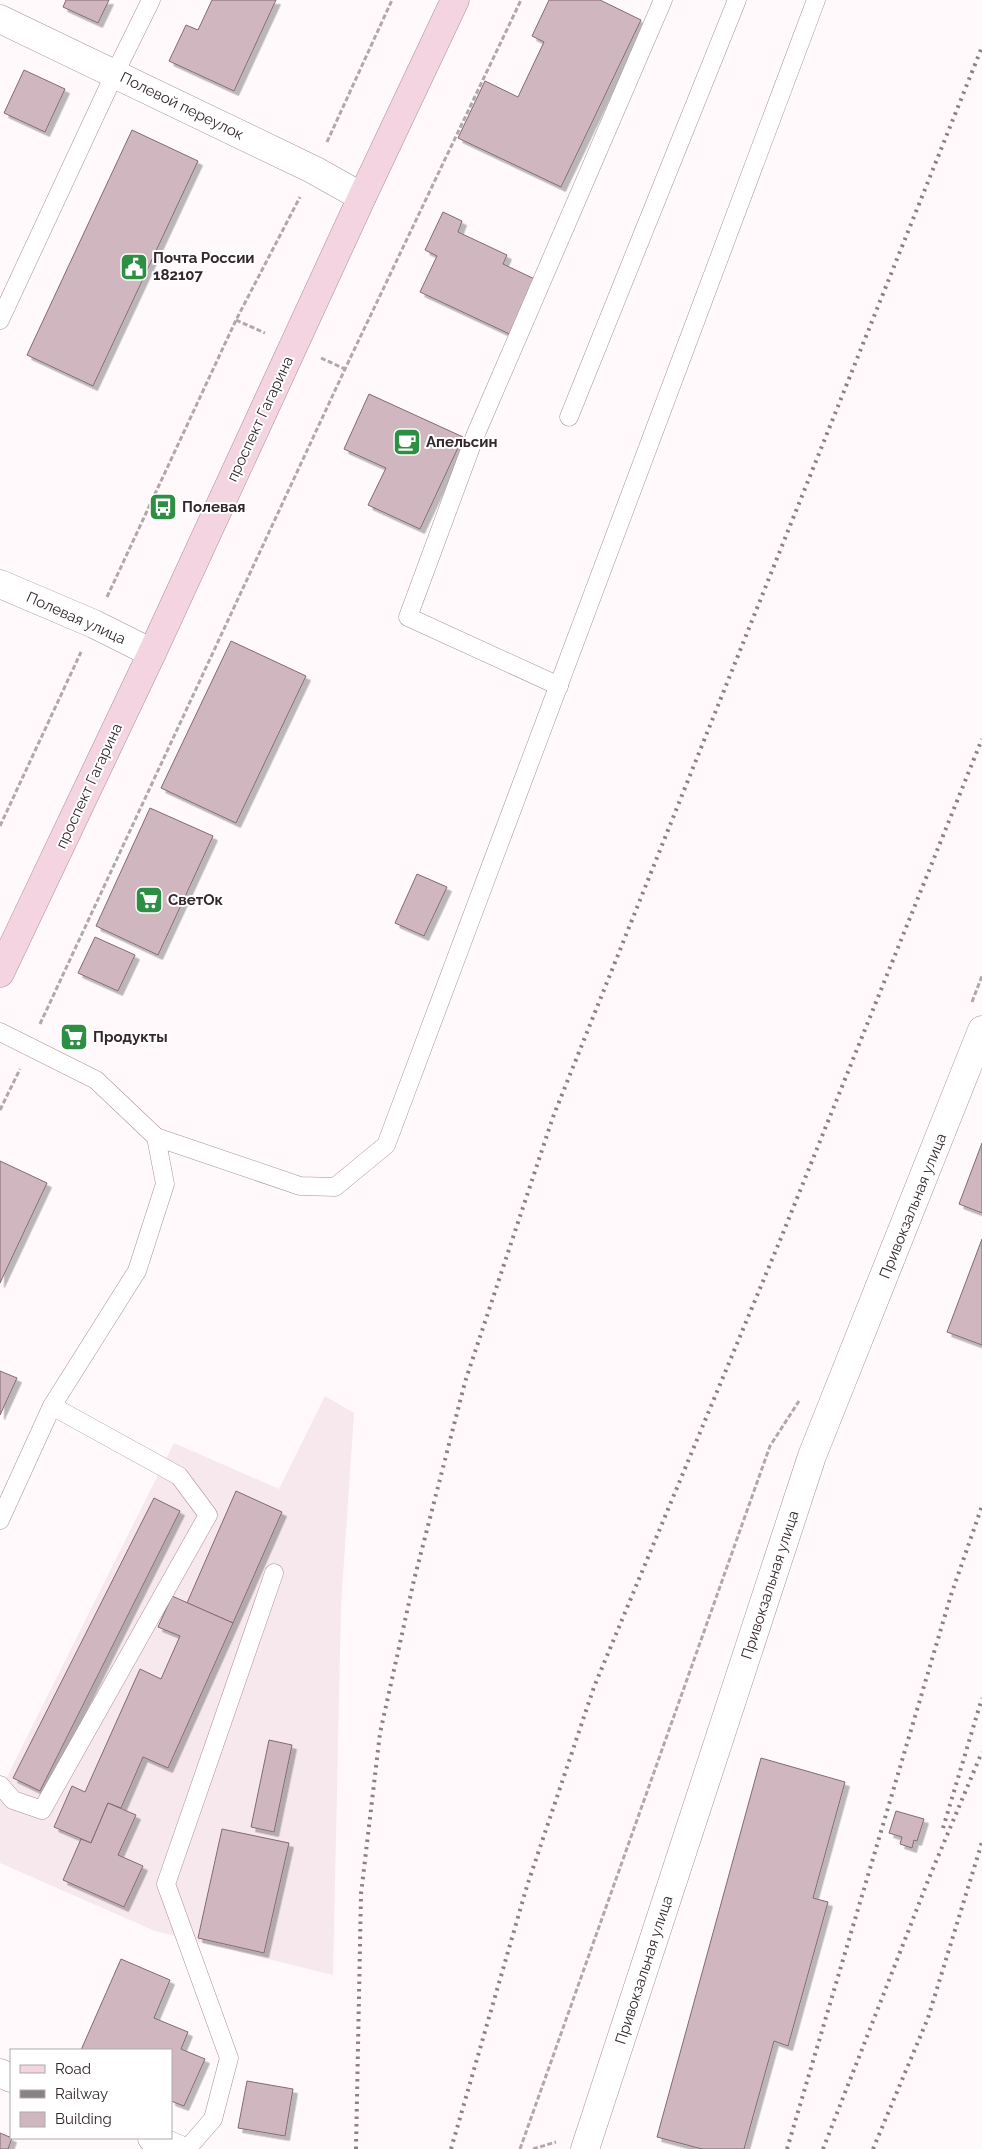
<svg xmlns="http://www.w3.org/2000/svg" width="982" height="2149" font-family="Raleway,sans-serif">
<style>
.built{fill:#f6e8ec}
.building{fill:#d0b6be;stroke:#826a72;filter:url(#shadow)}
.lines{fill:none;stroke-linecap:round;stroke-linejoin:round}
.service-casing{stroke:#a99097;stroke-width:19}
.minor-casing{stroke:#a99097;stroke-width:29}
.secondary-casing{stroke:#a99097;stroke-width:29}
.path{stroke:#b0a8ab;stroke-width:3;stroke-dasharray:5 2.5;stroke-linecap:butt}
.service{stroke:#fff;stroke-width:18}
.minor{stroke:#fff;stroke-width:28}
.secondary{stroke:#f3d4e0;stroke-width:28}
.rail{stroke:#8a8184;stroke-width:4;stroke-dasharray:2.5 5;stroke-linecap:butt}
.labels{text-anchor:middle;stroke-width:4;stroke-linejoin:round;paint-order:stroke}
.street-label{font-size:15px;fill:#32272b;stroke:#fff}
.poi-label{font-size:15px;font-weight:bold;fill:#32272b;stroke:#fff;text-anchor:start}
</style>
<defs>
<filter id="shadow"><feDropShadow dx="4.5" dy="4.5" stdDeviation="0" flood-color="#0004"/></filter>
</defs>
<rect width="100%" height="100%" fill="#fff9fb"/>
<path class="built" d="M 325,1396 L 354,1413 L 341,1606 L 333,1975 L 155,1931 L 0,1863 L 0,1791 L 174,1443 L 279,1489 Z"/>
<g class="building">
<path d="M 66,0 L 109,0 L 98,23 L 63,7 Z"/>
<path d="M 212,0 L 276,0 L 234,91 L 169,61 L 186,25 L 198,30 Z"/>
<path d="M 549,0 L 600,0 L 641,20 L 561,187 L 458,138 L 485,81 L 518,97 L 544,42 L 532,36 Z"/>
<path d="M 24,70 L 65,89 L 45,132 L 4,113 Z"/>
<path d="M 132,130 L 198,161 L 93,386 L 27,355 Z"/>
<path d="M 443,212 L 462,221 L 458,232 L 507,255 L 503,264 L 543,283 L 518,338 L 420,292 L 437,256 L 425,250 Z"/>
<path d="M 369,394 L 463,437 L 420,529 L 368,505 L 386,468 L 344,449 Z"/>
<path d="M 231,641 L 306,676 L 236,823 L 161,788 Z"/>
<path d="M 150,808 L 213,836 L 158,955 L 96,926 Z"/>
<path d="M 417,874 L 447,887 L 424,936 L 395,923 Z"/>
<path d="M 95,937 L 135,955 L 118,991 L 78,973 Z"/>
<path d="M 982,1143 L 982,1213 L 959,1204 Z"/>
<path d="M 0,1161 L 47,1183 L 0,1283 Z"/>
<path d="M 982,1239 L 982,1345 L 947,1332 Z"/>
<path d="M 0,1371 L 17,1378 L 0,1415 Z"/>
<path d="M 236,1491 L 282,1512 L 233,1623 L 187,1603 Z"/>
<path d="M 154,1498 L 180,1511 L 40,1791 L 13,1778 Z"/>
<path d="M 172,1596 L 233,1623 L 168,1768 L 143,1757 L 121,1808 L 108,1803 L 91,1843 L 54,1827 L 72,1786 L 85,1792 L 140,1669 L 161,1679 L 180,1636 L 158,1627 Z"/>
<path d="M 269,1740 L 292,1745 L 274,1832 L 251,1827 Z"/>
<path d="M 761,1758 L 845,1782 L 813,1898 L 828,1902 L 788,2046 L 774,2041 L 744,2149 L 702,2149 L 657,2137 Z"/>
<path d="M 108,1803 L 136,1815 L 118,1855 L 143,1866 L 124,1907 L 63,1880 L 81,1839 L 91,1843 Z"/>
<path d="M 896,1811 L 924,1819 L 917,1841 L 914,1840 L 912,1848 L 900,1844 L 902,1837 L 889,1833 Z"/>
<path d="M 222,1829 L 289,1843 L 264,1953 L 198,1938 Z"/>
<path d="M 121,1959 L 170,1980 L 154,2018 L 188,2032 L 181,2049 L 205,2059 L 184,2106 L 171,2101 L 171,2050 L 81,2050 Z"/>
<path d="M 247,2081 L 293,2089 L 285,2136 L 238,2128 Z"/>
<path d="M 0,2133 L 12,2138 L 8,2149 L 0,2149 Z"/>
</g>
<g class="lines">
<g class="service-casing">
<g id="service">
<path d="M 0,320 L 115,73 L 151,0"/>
<path d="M 569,417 L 737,0"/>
<path d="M 559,686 L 408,617 L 475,436 L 663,0"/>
<path d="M 0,1032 L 96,1080 L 156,1137 L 165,1184 L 137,1271 L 52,1406 L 0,1520"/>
<path d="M 156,1137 L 300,1186 L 335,1187 L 386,1145 L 816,0"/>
<path d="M 0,1785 L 13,1800 L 42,1810 L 208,1515 L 179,1476 L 52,1406"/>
<path d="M 187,2149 L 213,2119 L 229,2058 L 166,1884 L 274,1573"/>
</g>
</g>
<g class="minor-casing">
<g id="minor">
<path d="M 0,19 L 314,170 L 362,197"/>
<path d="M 0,584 L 94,624 L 152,653"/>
<path d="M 0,2073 L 11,2078"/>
<path d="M 152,2138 L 178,2149"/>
<path d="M 585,2149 L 812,1456 L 982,1030"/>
</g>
</g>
<g class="secondary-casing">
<path id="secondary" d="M 0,973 L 152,653 L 362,197 L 455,0"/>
</g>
<g class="path">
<path d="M 327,142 L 392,0"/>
<path d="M 236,320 L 265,333"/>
<path d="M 321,358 L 345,369"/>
<path d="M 107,597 L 236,320 L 300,197"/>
<path d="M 0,826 L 81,652"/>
<path d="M 972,1002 L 982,976"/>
<path d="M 40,1024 L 345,369 L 521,0"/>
<path d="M 0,1110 L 20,1069"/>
<path d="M 520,2149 L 770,1446 L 799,1401"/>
<path d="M 533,2149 L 556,2142"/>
</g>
<use href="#service" class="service"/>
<use href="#minor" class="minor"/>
<use href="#secondary" class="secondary"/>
<g class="rail">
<path d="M 943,1828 L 982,1698"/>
<path d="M 356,2149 L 361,1894 L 380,1733 L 414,1580 L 465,1382 L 553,1117 L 982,47"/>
<path d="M 451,2149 L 527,1886 L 594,1687 L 781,1238 L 982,739"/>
<path d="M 787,2149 L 951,1595 L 982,1506"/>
<path d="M 823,2149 L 929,1878 L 982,1752"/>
<path d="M 873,2149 L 928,2018 L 982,1842"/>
</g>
</g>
<defs>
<g id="civic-square" transform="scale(1.4375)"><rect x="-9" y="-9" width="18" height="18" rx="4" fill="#2c8f43" stroke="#fff"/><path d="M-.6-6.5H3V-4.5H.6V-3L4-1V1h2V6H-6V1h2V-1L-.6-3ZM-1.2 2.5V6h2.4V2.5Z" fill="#fff"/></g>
<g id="cafe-square" transform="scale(1.4375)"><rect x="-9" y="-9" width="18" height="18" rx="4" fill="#2c8f43" stroke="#fff"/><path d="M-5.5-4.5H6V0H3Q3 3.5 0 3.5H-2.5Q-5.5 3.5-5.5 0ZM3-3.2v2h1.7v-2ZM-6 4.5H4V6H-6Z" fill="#fff"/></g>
<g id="bus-square" transform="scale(1.4375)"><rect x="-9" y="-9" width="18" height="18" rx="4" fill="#2c8f43" stroke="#fff"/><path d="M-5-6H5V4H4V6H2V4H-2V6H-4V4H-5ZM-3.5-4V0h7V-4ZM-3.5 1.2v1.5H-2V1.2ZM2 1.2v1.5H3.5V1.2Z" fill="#fff"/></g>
<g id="supermarket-square" transform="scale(1.4375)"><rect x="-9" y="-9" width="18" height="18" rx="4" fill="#2c8f43" stroke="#fff"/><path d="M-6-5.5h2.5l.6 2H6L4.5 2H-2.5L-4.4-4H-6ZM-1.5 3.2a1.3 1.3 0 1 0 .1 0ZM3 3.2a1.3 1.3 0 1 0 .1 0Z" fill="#fff"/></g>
</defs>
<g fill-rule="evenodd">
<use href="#civic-square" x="134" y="267"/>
<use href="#cafe-square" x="407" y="442"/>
<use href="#bus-square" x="163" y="507"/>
<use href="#supermarket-square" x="149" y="900"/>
<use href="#supermarket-square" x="74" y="1037"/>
</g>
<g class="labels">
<g class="street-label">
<text transform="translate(182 106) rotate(26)" y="5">Полевой переулок</text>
<text transform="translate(260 419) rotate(-65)" y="5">проспект Гагарина</text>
<text transform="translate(76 618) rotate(24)" y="5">Полевая улица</text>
<text transform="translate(89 786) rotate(-65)" y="5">проспект Гагарина</text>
<text transform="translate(913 1206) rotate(-68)" y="5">Привокзальная улица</text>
<text transform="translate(770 1585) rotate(-72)" y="5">Привокзальная улица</text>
<text transform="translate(644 1970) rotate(-72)" y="5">Привокзальная улица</text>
</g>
<g class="poi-label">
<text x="153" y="263">Почта России<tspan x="153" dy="17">182107</tspan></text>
<text x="426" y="447">Апельсин</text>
<text x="182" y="512">Полевая</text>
<text x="168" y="905">СветОк</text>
<text x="93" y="1042">Продукты</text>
</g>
</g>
<rect x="10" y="2049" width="162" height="90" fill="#ffffff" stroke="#ada9aa"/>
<rect x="20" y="2065" width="25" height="8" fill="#f3d4e0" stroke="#ada9aa"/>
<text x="55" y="2074" font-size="15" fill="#32272b">Road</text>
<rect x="20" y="2090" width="25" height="8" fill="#8a8184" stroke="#ada9aa"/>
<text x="55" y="2099" font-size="15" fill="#32272b">Railway</text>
<rect x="20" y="2112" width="25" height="15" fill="#d0b6be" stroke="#ada9aa"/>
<text x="55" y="2124" font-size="15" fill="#32272b">Building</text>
</svg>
